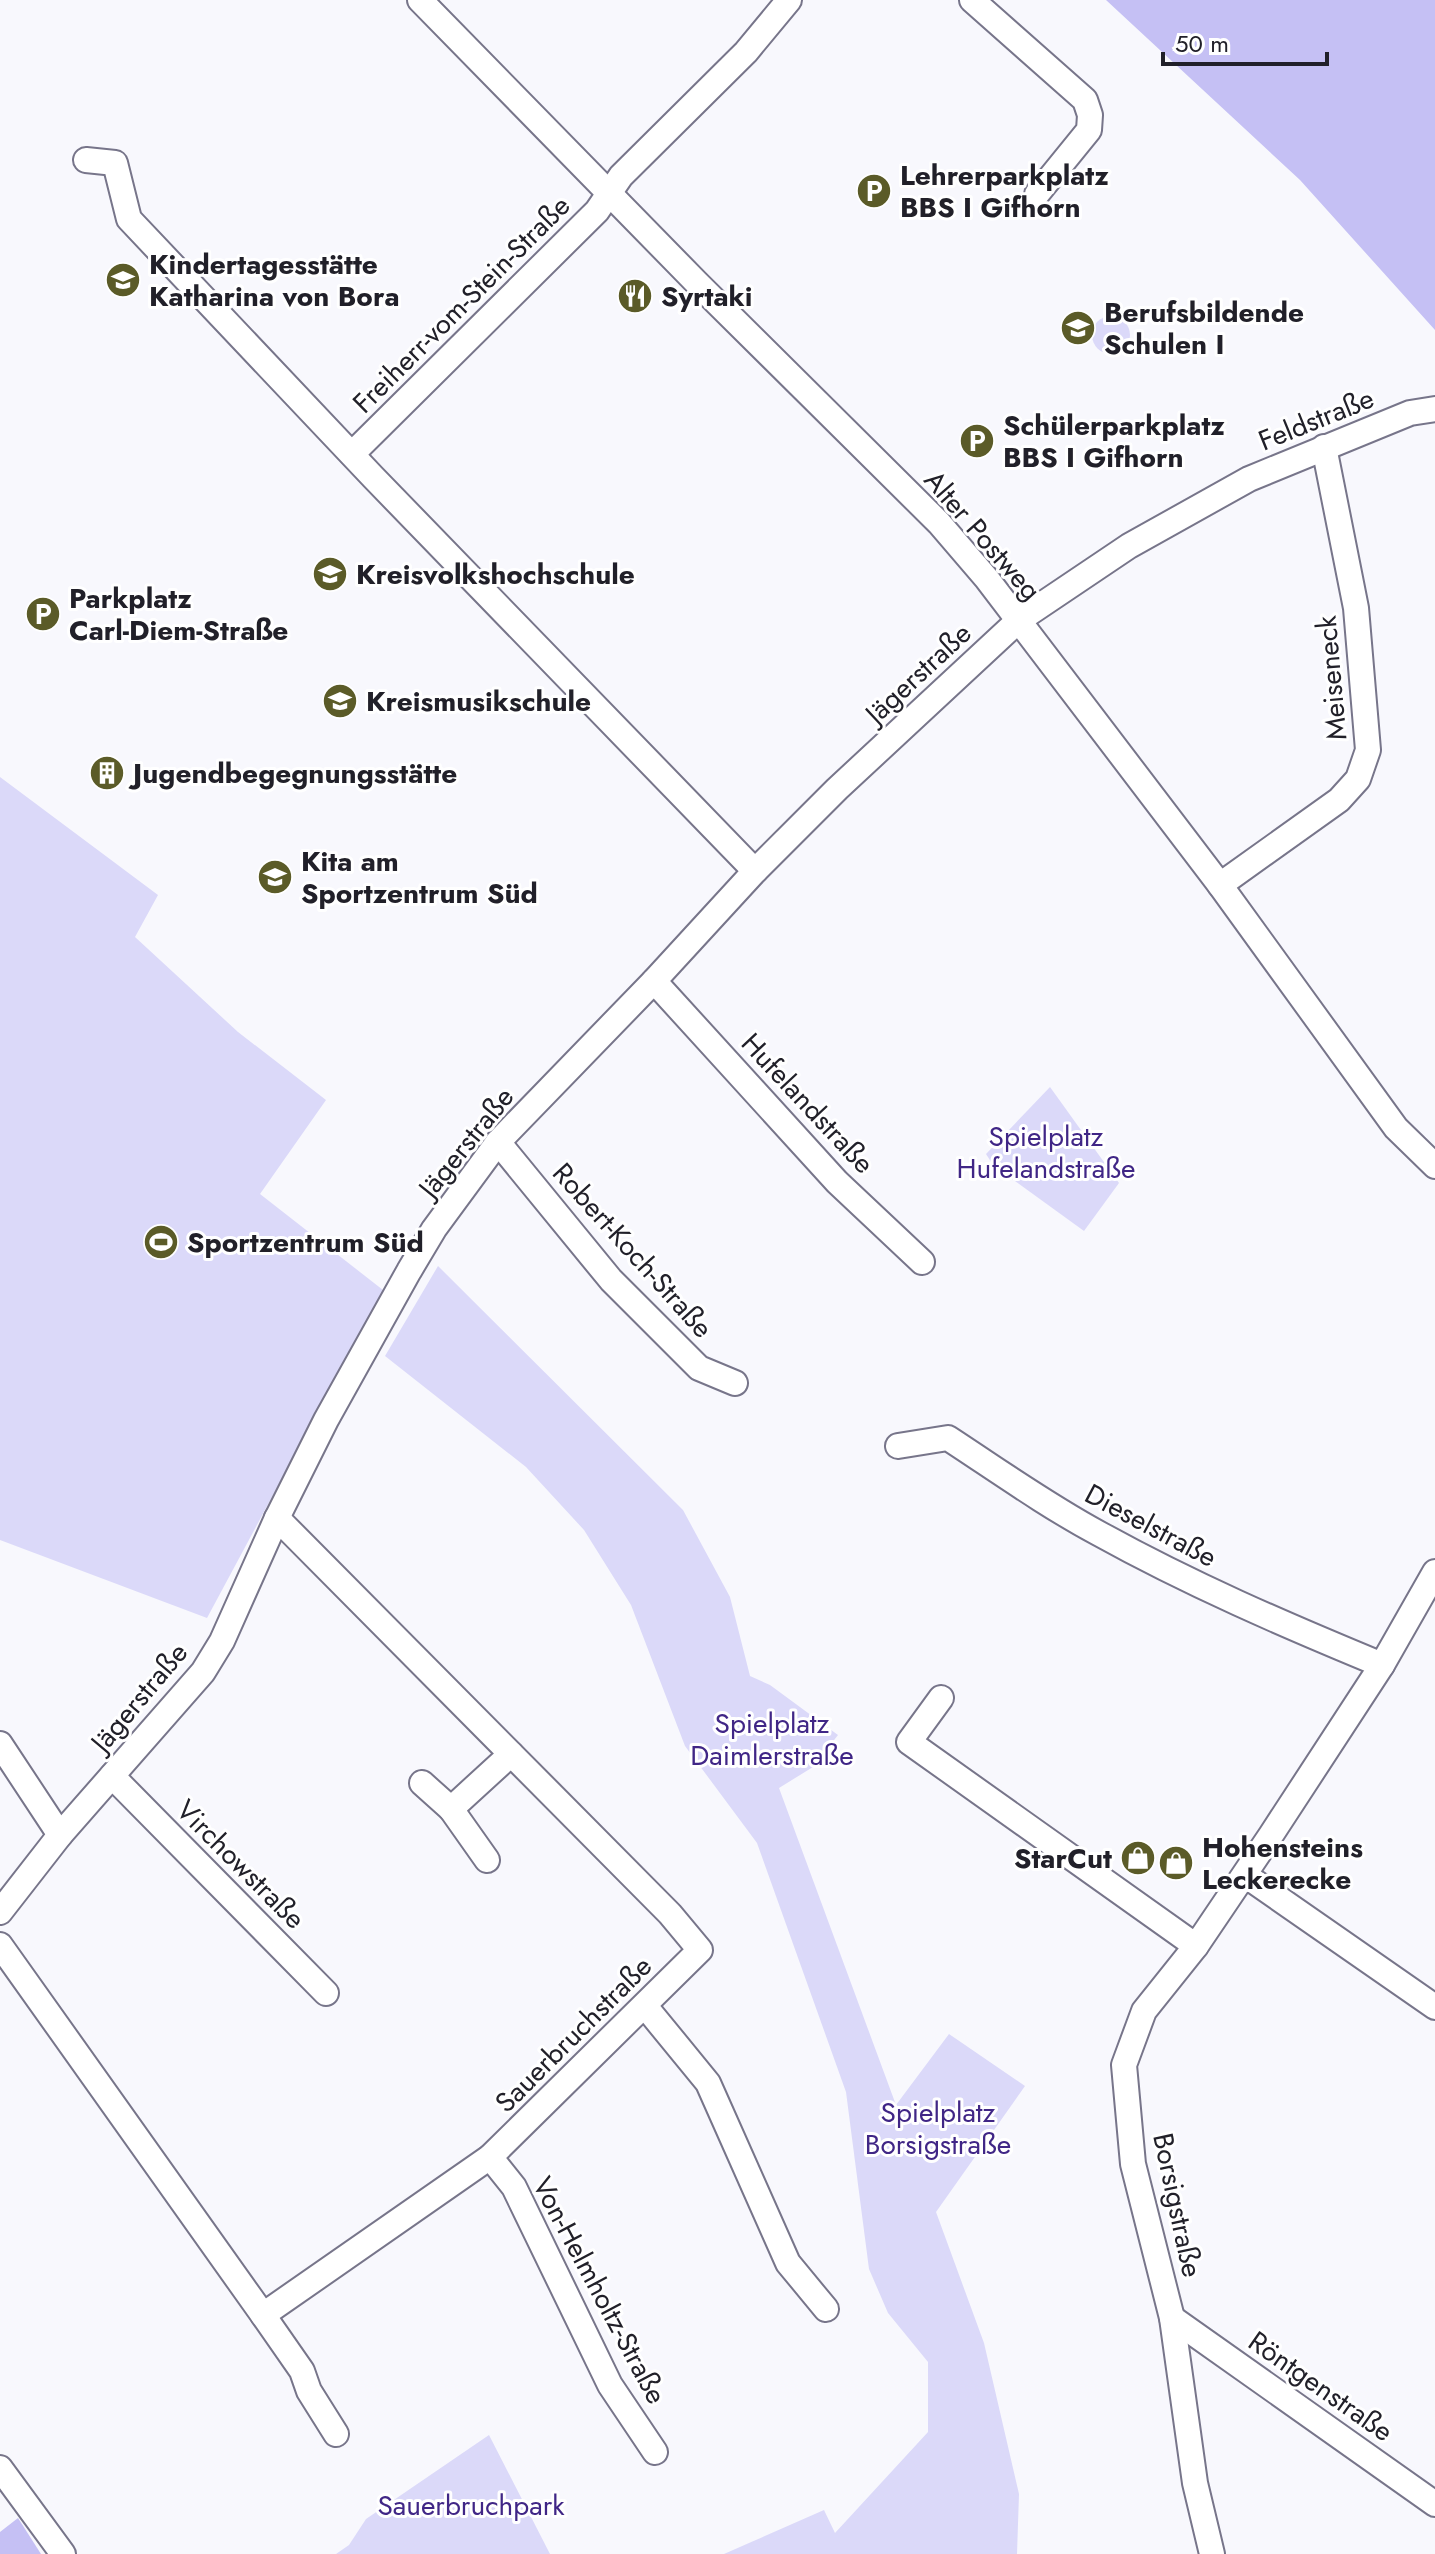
<svg xmlns="http://www.w3.org/2000/svg" width="1435" height="2554" font-family="Jost,sans-serif">
<style>
.green{fill:#dbd9f9}
.forest{fill:#c5c0f4}
.lines{fill:none;stroke-linecap:round;stroke-linejoin:round}
.street-casing{stroke:#77758a;stroke-width:28}
.street{stroke:#fff;stroke-width:24}
.labels{text-anchor:middle;stroke-width:6;stroke-linejoin:round;paint-order:stroke}
.poi-label{font-size:28px;font-weight:bold;fill:#212029;stroke:#fff;text-anchor:start}
.street-label{font-size:28px;fill:#212029;stroke:#fff}
.park-label{font-size:28px;fill:#402686;stroke:#fff}
</style>
<rect width="100%" height="100%" fill="#f8f8fd"/>
<g class="green">
<circle cx="1111" cy="335" r="19"/>
<path d="M 0,777 L 158,895 L 135,937 L 238,1032 L 326,1100 L 260,1194 L 383,1290 L 207,1618 L 0,1540 Z"/>
<path d="M 1050,1087 L 1119,1183 L 1084,1231 L 993,1165 L 986,1154 Z"/>
<path d="M 438,1266 L 683,1510 L 730,1597 L 750,1676 L 770,1685 L 838,1735 L 813,1767 L 779,1788 L 896,2105 L 949,2034 L 1025,2086 L 936,2212 L 984,2343 L 1019,2494 L 1017,2554 L 724,2554 L 824,2510 L 835,2533 L 928,2432 L 928,2362 L 888,2313 L 869,2269 L 846,2092 L 757,1843 L 685,1746 L 631,1605 L 584,1530 L 526,1467 L 385,1356 Z"/>
<path d="M 489,2435 L 550,2554 L 336,2554 L 349,2545 L 366,2519 Z"/>
</g>
<g class="forest">
<path d="M 1106,0 L 1435,0 L 1435,330 L 1300,180 Z"/>
<path d="M 18,2518 L 41,2554 L 0,2554 L 0,2532 Z"/>
</g>
<g class="lines">
<g class="street-casing">
<g id="street">
<path d="M 420,0 L 697,283 L 939,523 L 987,579 L 1220,885 L 1396,1128 L 1435,1166"/>
<path d="M 972,0 L 1085,100 L 1090,115 L 1089,130 L 1037,194"/>
<path d="M 86,160 L 115,163 L 129,219 L 373,477 L 755,871"/>
<path d="M 352,454 L 597,211 L 621,176 L 746,52 L 789,0"/>
<path d="M 1220,885 L 1339,800 L 1358,779 L 1368,750 L 1356,608 L 1324,447"/>
<path d="M 654,981 L 837,1182 L 922,1262"/>
<path d="M 498,1142 L 611,1280 L 699,1368 L 735,1383"/>
<path d="M 898,1446 L 948,1438 C 997,1470 1046,1505 1098,1533 C 1190,1584 1285,1625 1382,1665"/>
<path d="M 941,1698 L 909,1742 L 1196,1946"/>
<path d="M 0,1744 L 60,1835"/>
<path d="M 112,1776 L 326,1993"/>
<path d="M 422,1783 L 451,1809"/>
<path d="M 487,1860 L 451,1809 L 511,1754"/>
<path d="M 1245,1875 L 1435,2007"/>
<path d="M 0,1912 L 60,1835 L 203,1672 L 222,1641 L 277,1518 L 326,1420 L 409,1271 L 434,1229 L 498,1142 L 654,981 L 755,871 L 837,789 L 1019,620 L 1129,546 L 1249,479 L 1410,413 L 1435,409"/>
<path d="M 0,1945 L 263,2315 L 490,2157 L 700,1950 L 670,1914 L 277,1518"/>
<path d="M 645,2006 L 708,2083 L 788,2263 L 826,2309"/>
<path d="M 490,2157 L 514,2187 L 610,2385 L 655,2452"/>
<path d="M 263,2315 L 302,2371 L 309,2391 L 336,2434"/>
<path d="M 1172,2318 L 1435,2504"/>
<path d="M 0,2468 L 63,2554"/>
<path d="M 1212,2554 L 1195,2483 L 1172,2318 L 1133,2164 L 1124,2065 L 1144,2011 L 1196,1946 L 1271,1835 L 1382,1665 L 1435,1572"/>
</g>
</g>
<use href="#street" class="street"/>
</g>
<defs>
<g id="parking-disc" transform="scale(1.8)"><circle r="9.5" fill="#5b5b28" stroke="#fff"/><path d="M-3.5-5.5H1a3.5 3.5 0 0 1 0 7H-1V5.5H-3.5ZM-1-3.4V-.6H.8a1.4 1.4 0 0 0 0-2.8Z" fill="#fff"/></g>
<g id="school-disc" transform="scale(1.8)"><circle r="9.5" fill="#5b5b28" stroke="#fff"/><path d="M0-5L7-2L0 1L-7-2ZM-4 1L0 2.5L4 1V4Q0 6-4 4Z" fill="#fff"/></g>
<g id="restaurant-disc" transform="scale(1.8)"><circle r="9.5" fill="#5b5b28" stroke="#fff"/><path d="M-5-6h1v4h1v-4h1v4h1v-4h1v5L-1.5 .5V6h-2V.5L-5-1ZM5-6V6H3V1.5H1.5Q1.5-4 5-6Z" fill="#fff"/></g>
<g id="building-disc" transform="scale(1.8)"><circle r="9.5" fill="#5b5b28" stroke="#fff"/><path d="M-4-6H4V6H1V3H-1V6H-4ZM-2.5-4.3h1.7v1.8h-1.7ZM.8-4.3h1.7v1.8H.8ZM-2.5-1h1.7V.8h-1.7ZM.8-1h1.7V.8H.8Z" fill="#fff"/></g>
<g id="stadium-disc" transform="scale(1.8)"><circle r="9.5" fill="#5b5b28" stroke="#fff"/><path d="M0-5a6.5 5 0 1 0 0 10a6.5 5 0 1 0 0-10ZM-3.5-1.8h7v3.6h-7Z" fill="#fff"/></g>
<g id="shop-disc" transform="scale(1.8)"><circle r="9.5" fill="#5b5b28" stroke="#fff"/><path d="M-5-2.5h2.3a2.7 3.5 0 0 1 5.4 0H5L5.5 6h-11ZM-1.5-2.5h3a1.5 2.3 0 0 0-3 0Z" fill="#fff"/></g>
</defs>
<g fill-rule="evenodd">
<use href="#parking-disc" x="874" y="191"/>
<use href="#school-disc" x="123" y="280"/>
<use href="#restaurant-disc" x="635" y="296"/>
<use href="#school-disc" x="1078" y="328"/>
<use href="#parking-disc" x="977" y="441"/>
<use href="#school-disc" x="330" y="574"/>
<use href="#parking-disc" x="43" y="614"/>
<use href="#school-disc" x="340" y="701"/>
<use href="#building-disc" x="107" y="773"/>
<use href="#school-disc" x="275" y="877"/>
<use href="#stadium-disc" x="161" y="1242"/>
<use href="#shop-disc" x="1138" y="1858"/>
<use href="#shop-disc" x="1176" y="1863"/>
</g>
<g class="labels">
<g class="poi-label">
<text x="900" y="185">Lehrerparkplatz<tspan x="900" dy="32">BBS I Gifhorn</tspan></text>
<text x="149" y="274">Kindertagesstätte<tspan x="149" dy="32">Katharina von Bora</tspan></text>
<text x="661" y="306">Syrtaki</text>
<text x="1104" y="322">Berufsbildende<tspan x="1104" dy="32">Schulen I</tspan></text>
<text x="1003" y="435">Schülerparkplatz<tspan x="1003" dy="32">BBS I Gifhorn</tspan></text>
<text x="356" y="584">Kreisvolkshochschule</text>
<text x="69" y="608">Parkplatz<tspan x="69" dy="32">Carl-Diem-Straße</tspan></text>
<text x="366" y="711">Kreismusikschule</text>
<text x="133" y="783">Jugendbegegnungsstätte</text>
<text x="301" y="871">Kita am<tspan x="301" dy="32">Sportzentrum Süd</tspan></text>
<text x="187" y="1252">Sportzentrum Süd</text>
<text x="1202" y="1857">Hohensteins<tspan x="1202" dy="32">Leckerecke</tspan></text>
<text x="1112" y="1868" text-anchor="end">StarCut</text>
</g>
<g class="street-label">
<text transform="translate(461 304) rotate(-45)" y="10">Freiherr-vom-Stein-Straße</text>
<text transform="translate(1316 419) rotate(-22)" y="10">Feldstraße</text>
<text transform="translate(983 535) rotate(49)" y="10">Alter Postweg</text>
<text transform="translate(918 673) rotate(-43)" y="10">Jägerstraße</text>
<text transform="translate(1331 678) rotate(-95)" y="10">Meiseneck</text>
<text transform="translate(808 1103) rotate(47)" y="10">Hufelandstraße</text>
<text transform="translate(466 1142) rotate(-51)" y="10">Jägerstraße</text>
<text transform="translate(633 1250) rotate(48)" y="10">Robert-Koch-Straße</text>
<text transform="translate(1151 1525) rotate(28)" y="10">Dieselstraße</text>
<text transform="translate(139 1697) rotate(-50)" y="10">Jägerstraße</text>
<text transform="translate(241 1864) rotate(45)" y="10">Virchowstraße</text>
<text transform="translate(573 2034) rotate(-45)" y="10">Sauerbruchstraße</text>
<text transform="translate(1178 2205) rotate(78)" y="10">Borsigstraße</text>
<text transform="translate(600 2290) rotate(62)" y="10">Von-Helmholtz-Straße</text>
<text transform="translate(1321 2386) rotate(35)" y="10">Röntgenstraße</text>
</g>
<g class="park-label">
<text x="1046" y="1146">Spielplatz<tspan x="1046" dy="32">Hufelandstraße</tspan></text>
<text x="772" y="1733">Spielplatz<tspan x="772" dy="32">Daimlerstraße</tspan></text>
<text x="938" y="2122">Spielplatz<tspan x="938" dy="32">Borsigstraße</tspan></text>
<text x="471" y="2515">Sauerbruchpark</text>
</g>
</g>
<path d="M1163 52v12h164v-12" fill="none" stroke="#212029" stroke-width="4"/>
<text x="1175" y="52" font-size="24" fill="#212029" stroke="#ffffff" stroke-width="6" paint-order="stroke">50 m</text>
</svg>
